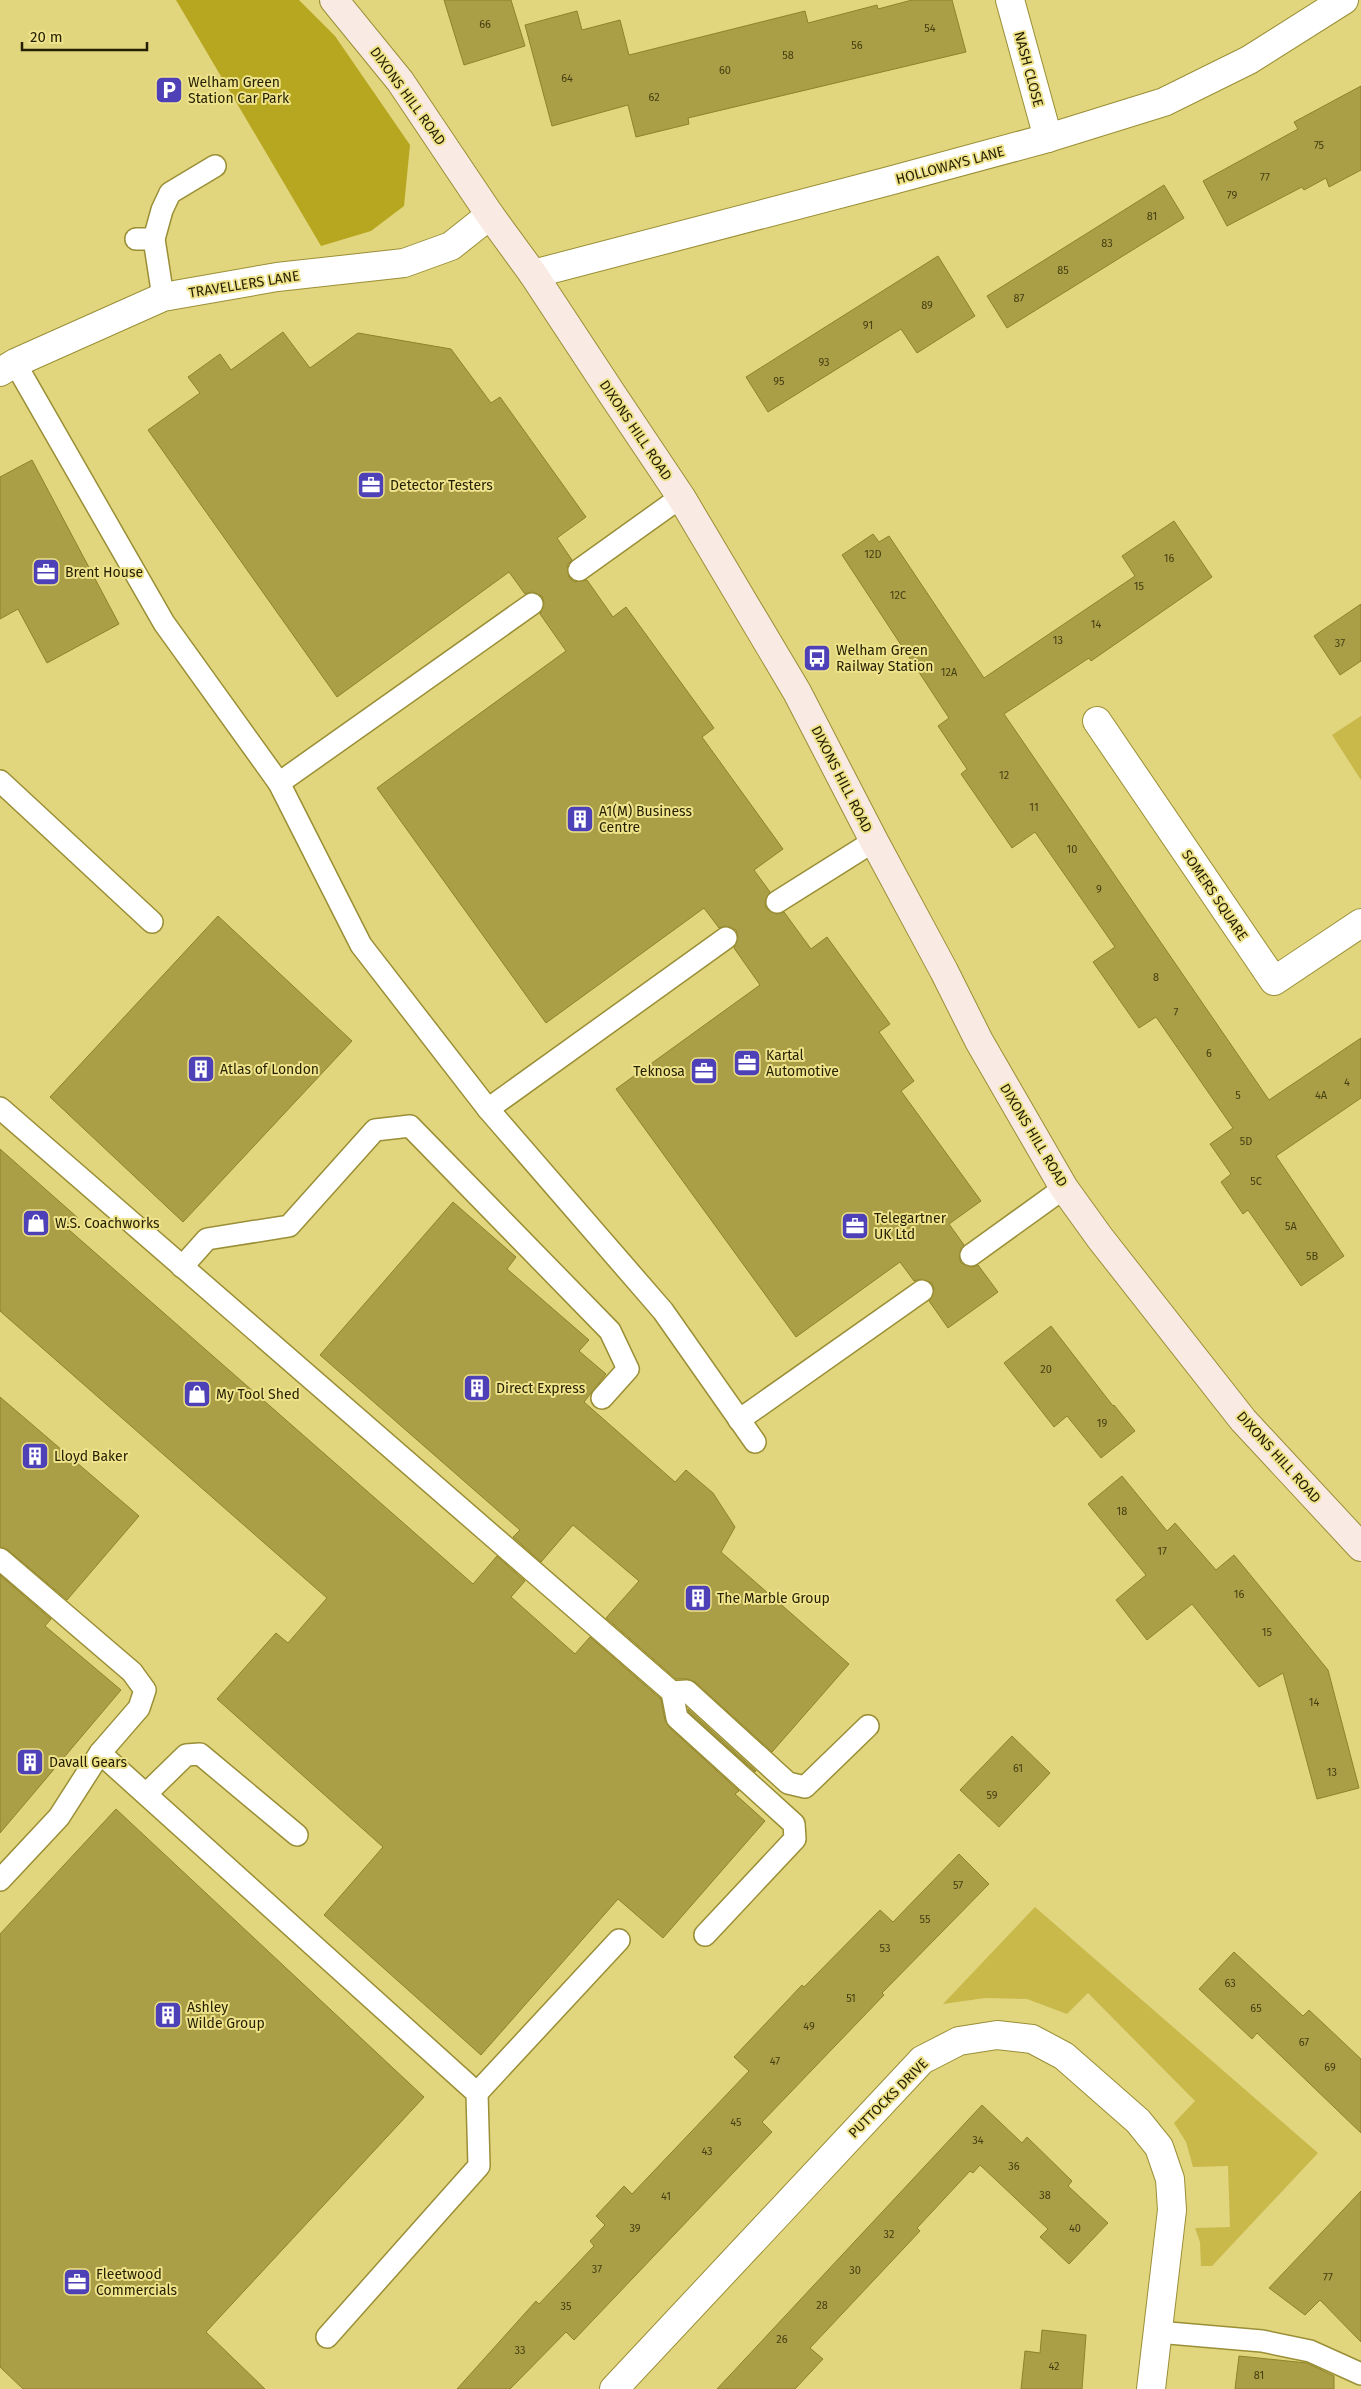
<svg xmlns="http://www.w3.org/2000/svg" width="1361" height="2389" font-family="'Fira Sans',sans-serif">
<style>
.green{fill:#c8b94a}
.forest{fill:#b7a61f}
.building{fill:#aa9e47;stroke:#8f8328}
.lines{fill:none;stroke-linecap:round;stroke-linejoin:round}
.lane-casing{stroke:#9a8f36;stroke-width:24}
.street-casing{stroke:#9a8f36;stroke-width:30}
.secondary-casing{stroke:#9a8f36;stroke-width:30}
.lane{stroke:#fff;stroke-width:21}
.street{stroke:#fff;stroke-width:28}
.secondary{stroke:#faeae4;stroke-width:28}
.labels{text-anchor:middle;stroke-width:4;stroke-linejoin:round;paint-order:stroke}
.number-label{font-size:11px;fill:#463f12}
.street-label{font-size:14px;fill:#241f00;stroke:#eee28a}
.poi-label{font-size:14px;fill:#241f00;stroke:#eee28a;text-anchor:start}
</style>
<rect width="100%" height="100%" fill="#e1d57e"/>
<g class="green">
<path d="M 1361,716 L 1361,780 L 1332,735 Z"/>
<path d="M 1035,1907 L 1318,2153 L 1212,2266 L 1201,2266 L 1200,2242 L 1195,2228 L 1230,2227 L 1228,2166 L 1193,2167 L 1186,2142 L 1174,2123 L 1195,2101 L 1088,1993 L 1067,2014 L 1027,1999 L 985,1998 L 943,2004 Z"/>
</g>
<path class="forest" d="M 176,0 L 299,0 L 335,36 L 410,145 L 404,206 L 371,231 L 321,246 Z"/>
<g class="building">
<path d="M 444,0 L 511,0 L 525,46 L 464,65 Z"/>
<path d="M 912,0 L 952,0 L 966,52 L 688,118 L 689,124 L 636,137 L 628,105 L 552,126 L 525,25 L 577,11 L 582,30 L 620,20 L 629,55 L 805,11 L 808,23 L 877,5 L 878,9 Z"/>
<path d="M 1361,86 L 1361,170 L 1329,187 L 1326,178 L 1304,190 L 1302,187 L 1227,226 L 1203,181 L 1298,129 L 1294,122 Z"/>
<path d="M 1164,185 L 1184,218 L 1007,328 L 987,296 Z"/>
<path d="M 938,256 L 975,316 L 917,353 L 901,329 L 768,412 L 746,377 Z"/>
<path d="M 283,332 L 310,368 L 358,333 L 451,349 L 491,403 L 500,397 L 586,517 L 557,538 L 572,560 L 567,565 L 569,577 L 574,582 L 587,580 L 613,617 L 626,607 L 714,728 L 702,737 L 783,849 L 754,870 L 770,892 L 765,902 L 766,908 L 777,914 L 784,912 L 811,949 L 827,937 L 890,1024 L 879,1032 L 914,1081 L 901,1091 L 981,1201 L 949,1224 L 964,1245 L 959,1256 L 961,1263 L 972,1267 L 978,1265 L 998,1292 L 948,1328 L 929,1301 L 934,1290 L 932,1283 L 921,1279 L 914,1281 L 900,1262 L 796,1337 L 616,1089 L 760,985 L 734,948 L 738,937 L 736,930 L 725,926 L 719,928 L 704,908 L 546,1023 L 377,788 L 566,651 L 540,614 L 544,603 L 542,596 L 531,592 L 525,594 L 509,572 L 337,697 L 148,430 L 200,393 L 188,377 L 220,354 L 231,370 Z"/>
<path d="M 32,460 L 119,624 L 47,663 L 18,609 L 0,619 L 0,477 Z"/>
<path d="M 1174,521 L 1212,577 L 1091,661 L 1089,658 L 1004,714 L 1269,1100 L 1361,1038 L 1361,1098 L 1276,1156 L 1344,1256 L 1301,1286 L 1248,1210 L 1243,1214 L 1221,1182 L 1231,1174 L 1210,1144 L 1233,1128 L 1156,1017 L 1139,1028 L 1093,962 L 1115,947 L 1035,832 L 1012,848 L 961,774 L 967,769 L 938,726 L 949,718 L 842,555 L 873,534 L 879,542 L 889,536 L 984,678 L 1135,576 L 1122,556 Z"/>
<path d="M 1361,604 L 1361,661 L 1340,675 L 1314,636 Z"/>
<path d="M 218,916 L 352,1041 L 183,1222 L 50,1097 Z"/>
<path d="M 0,1149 L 78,1218 L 68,1229 L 473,1584 L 497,1556 L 525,1581 L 511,1597 L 575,1654 L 590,1637 L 661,1699 L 665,1720 L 669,1727 L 739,1791 L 735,1794 L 765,1821 L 663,1938 L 618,1899 L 481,2055 L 324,1915 L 383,1847 L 217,1699 L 276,1633 L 288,1643 L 327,1598 L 0,1311 Z"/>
<path d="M 453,1202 L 516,1257 L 507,1269 L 589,1340 L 579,1351 L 606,1374 L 584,1402 L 675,1482 L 686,1470 L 713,1493 L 735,1527 L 721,1552 L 849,1664 L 772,1752 L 695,1682 L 687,1679 L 676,1679 L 606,1618 L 639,1581 L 573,1525 L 541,1562 L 513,1537 L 520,1530 L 320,1355 Z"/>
<path d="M 1051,1326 L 1113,1406 L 1114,1405 L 1135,1431 L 1101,1458 L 1067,1416 L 1054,1427 L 1004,1363 Z"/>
<path d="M 0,1397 L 139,1516 L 67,1600 L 8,1550 L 0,1547 Z"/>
<path d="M 1122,1476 L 1167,1531 L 1175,1523 L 1216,1570 L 1234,1555 L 1328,1670 L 1359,1788 L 1317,1799 L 1283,1673 L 1259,1687 L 1192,1604 L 1147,1640 L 1116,1600 L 1146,1575 L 1088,1504 Z"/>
<path d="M 0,1575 L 51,1619 L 45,1626 L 121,1690 L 0,1833 Z"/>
<path d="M 688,1709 L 756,1771 L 755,1772 L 688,1712 Z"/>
<path d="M 1012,1736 L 1050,1773 L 999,1827 L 960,1790 Z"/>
<path d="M 116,1809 L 424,2097 L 206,2332 L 265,2389 L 23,2389 L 0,2367 L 0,1934 Z"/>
<path d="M 959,1854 L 989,1884 L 882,1993 L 884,1995 L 762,2122 L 772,2132 L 574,2340 L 566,2332 L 510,2389 L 457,2389 L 536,2301 L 539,2304 L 594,2246 L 590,2241 L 605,2225 L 596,2216 L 624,2186 L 632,2194 L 749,2071 L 734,2057 L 802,1985 L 804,1987 L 880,1910 L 893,1922 Z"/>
<path d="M 1234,1952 L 1303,2016 L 1309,2010 L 1361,2059 L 1361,2133 L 1257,2033 L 1252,2039 L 1199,1989 Z"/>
<path d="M 982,2105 L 1022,2143 L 1027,2137 L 1072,2181 L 1068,2186 L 1108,2223 L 1069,2264 L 1040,2237 L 1048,2229 L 980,2165 L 973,2173 L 970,2171 L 917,2228 L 920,2231 L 810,2348 L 823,2359 L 795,2389 L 717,2389 Z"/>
<path d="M 1361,2191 L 1361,2342 L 1320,2300 L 1305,2315 L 1269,2288 Z"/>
<path d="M 1042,2330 L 1086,2335 L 1082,2389 L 1021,2389 L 1025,2351 L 1040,2353 Z"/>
<path d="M 1239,2356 L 1307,2363 L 1334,2376 L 1334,2389 L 1235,2389 Z"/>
</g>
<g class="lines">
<g class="lane-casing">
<g id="lane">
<path d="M 136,239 L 154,239"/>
<path d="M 163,297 L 154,239 L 162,210 L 170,193 L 215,166"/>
<path d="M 15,363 L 164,623 L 279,783 L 361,945 L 488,1109 L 663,1311 L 755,1442"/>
<path d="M 579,570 L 681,497"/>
<path d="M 0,781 L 152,922"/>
<path d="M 279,783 L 532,604"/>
<path d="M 777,902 L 874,841"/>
<path d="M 0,1108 L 672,1692 L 677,1718 L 794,1824 L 795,1839 L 705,1935"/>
<path d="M 488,1109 L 726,938"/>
<path d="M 971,1255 L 1064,1188"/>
<path d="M 182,1267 L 207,1239 L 289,1226 L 375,1130 L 410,1126 L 610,1331 L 628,1369 L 602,1398"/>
<path d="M 739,1420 L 922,1291"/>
<path d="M 0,1559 L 132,1672 L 145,1690 L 139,1708 L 100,1753 L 59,1817 L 0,1880"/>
<path d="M 672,1692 L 687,1691 L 788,1783 L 805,1787 L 868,1726"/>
<path d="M 100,1753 L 477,2093 L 479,2166 L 327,2337"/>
<path d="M 146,1794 L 186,1755 L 200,1754 L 297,1835"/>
<path d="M 477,2093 L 619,1940"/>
<path d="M 1157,2332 L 1262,2341 L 1310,2351 L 1361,2374"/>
</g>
</g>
<g class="street-casing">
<g id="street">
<path d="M 1010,0 L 1048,138"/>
<path d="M 533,274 L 889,181 L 1048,138 L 1164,102 L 1249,60 L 1344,0"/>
<path d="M 0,372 L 15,363 L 163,297 L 277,277 L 404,263 L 451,246 L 490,215"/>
<path d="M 1097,721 L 1274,981 L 1361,923"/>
<path d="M 614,2389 L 922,2060 L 959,2041 L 997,2035 L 1032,2039 L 1064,2056 L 1138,2121 L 1159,2147 L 1170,2179 L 1172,2210 L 1151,2389"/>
</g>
</g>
<g class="secondary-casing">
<path id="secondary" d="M 334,0 L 400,81 L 490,215 L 533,274 L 612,394 L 681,497 L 797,692 L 874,841 L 944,971 L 979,1041 L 1064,1188 L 1100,1238 L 1243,1420 L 1361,1547"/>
</g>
<use href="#lane" class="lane"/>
<use href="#street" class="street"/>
<use href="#secondary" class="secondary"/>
</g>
<defs>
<g id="parking-square" transform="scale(1.4375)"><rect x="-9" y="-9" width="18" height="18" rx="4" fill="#4e41b8" stroke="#eee28a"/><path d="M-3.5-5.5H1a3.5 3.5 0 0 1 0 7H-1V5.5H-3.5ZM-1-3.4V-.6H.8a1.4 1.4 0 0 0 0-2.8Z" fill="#fff"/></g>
<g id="office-square" transform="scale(1.4375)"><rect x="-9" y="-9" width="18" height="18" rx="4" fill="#4e41b8" stroke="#eee28a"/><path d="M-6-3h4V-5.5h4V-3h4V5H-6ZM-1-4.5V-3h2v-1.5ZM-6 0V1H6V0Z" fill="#fff"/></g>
<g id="bus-square" transform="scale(1.4375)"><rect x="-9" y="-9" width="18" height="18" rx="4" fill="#4e41b8" stroke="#eee28a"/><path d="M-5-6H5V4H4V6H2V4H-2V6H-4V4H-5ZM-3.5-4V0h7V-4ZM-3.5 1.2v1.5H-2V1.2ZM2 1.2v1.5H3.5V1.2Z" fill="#fff"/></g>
<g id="building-square" transform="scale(1.4375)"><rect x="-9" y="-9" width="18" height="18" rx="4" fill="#4e41b8" stroke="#eee28a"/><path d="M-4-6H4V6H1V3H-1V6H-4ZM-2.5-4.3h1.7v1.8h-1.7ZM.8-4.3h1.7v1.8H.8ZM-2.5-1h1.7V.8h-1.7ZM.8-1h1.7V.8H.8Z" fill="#fff"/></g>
<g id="shop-square" transform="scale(1.4375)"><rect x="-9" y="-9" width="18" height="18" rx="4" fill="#4e41b8" stroke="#eee28a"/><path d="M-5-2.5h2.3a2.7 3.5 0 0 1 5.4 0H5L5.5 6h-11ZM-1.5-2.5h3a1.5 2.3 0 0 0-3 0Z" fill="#fff"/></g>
</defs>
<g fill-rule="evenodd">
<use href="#parking-square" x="169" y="90"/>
<use href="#office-square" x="371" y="485"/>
<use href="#office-square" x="46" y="572"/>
<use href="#bus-square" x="817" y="658"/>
<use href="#building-square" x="580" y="819"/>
<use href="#office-square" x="747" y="1063"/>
<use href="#building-square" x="201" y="1069"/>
<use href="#office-square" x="704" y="1071"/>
<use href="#shop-square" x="36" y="1223"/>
<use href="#office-square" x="855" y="1226"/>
<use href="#building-square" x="477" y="1388"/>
<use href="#shop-square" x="197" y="1394"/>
<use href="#building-square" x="35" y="1456"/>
<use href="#building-square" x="698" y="1598"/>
<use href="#building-square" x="30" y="1762"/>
<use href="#building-square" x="168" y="2015"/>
<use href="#office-square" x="77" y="2282"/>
</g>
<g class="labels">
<g class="number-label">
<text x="485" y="28">66</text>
<text x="930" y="32">54</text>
<text x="857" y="49">56</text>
<text x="788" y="59">58</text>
<text x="725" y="74">60</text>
<text x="567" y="82">64</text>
<text x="654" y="101">62</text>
<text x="1319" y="149">75</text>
<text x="1265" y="181">77</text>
<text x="1232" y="199">79</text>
<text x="1152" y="220">81</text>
<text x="1107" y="247">83</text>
<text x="1063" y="274">85</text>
<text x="1019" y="302">87</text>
<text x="927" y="309">89</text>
<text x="868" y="329">91</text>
<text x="824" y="366">93</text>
<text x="779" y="385">95</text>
<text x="873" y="558">12D</text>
<text x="1169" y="562">16</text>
<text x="1139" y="590">15</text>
<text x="898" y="599">12C</text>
<text x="1096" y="628">14</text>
<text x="1058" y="644">13</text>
<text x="1340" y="647">37</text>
<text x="949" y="676">12A</text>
<text x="1004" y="779">12</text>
<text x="1034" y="811">11</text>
<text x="1072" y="853">10</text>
<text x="1099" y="893">9</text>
<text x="1156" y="981">8</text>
<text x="1176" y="1016">7</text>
<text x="1209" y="1057">6</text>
<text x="1347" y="1086">4</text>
<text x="1238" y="1099">5</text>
<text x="1321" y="1099">4A</text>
<text x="1246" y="1145">5D</text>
<text x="1256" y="1185">5C</text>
<text x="1291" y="1230">5A</text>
<text x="1312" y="1260">5B</text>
<text x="1046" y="1373">20</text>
<text x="1102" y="1427">19</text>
<text x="1122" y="1515">18</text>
<text x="1162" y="1555">17</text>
<text x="1239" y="1598">16</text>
<text x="1267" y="1636">15</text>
<text x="1314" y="1706">14</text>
<text x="1018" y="1772">61</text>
<text x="1332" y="1776">13</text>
<text x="992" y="1799">59</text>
<text x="958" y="1889">57</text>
<text x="925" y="1923">55</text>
<text x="885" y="1952">53</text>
<text x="1230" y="1987">63</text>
<text x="851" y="2002">51</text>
<text x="1256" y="2012">65</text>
<text x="809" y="2030">49</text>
<text x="1304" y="2046">67</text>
<text x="775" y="2065">47</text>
<text x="1330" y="2071">69</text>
<text x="736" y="2126">45</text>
<text x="978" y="2144">34</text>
<text x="707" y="2155">43</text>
<text x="1014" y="2170">36</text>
<text x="1045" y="2199">38</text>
<text x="666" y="2200">41</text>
<text x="635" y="2232">39</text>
<text x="1075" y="2232">40</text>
<text x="889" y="2238">32</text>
<text x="597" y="2273">37</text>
<text x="855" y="2274">30</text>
<text x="1328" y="2281">77</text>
<text x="822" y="2309">28</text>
<text x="566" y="2310">35</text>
<text x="782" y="2343">26</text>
<text x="520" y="2354">33</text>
<text x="1054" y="2370">42</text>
<text x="1259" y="2379">81</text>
</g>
<g class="street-label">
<text transform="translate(1029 69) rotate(75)" y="5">NASH CLOSE</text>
<text transform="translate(408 96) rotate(54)" y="5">DIXONS HILL ROAD</text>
<text transform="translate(950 165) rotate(-15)" y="5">HOLLOWAYS LANE</text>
<text transform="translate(244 284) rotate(-9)" y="5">TRAVELLERS LANE</text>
<text transform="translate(636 430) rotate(56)" y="5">DIXONS HILL ROAD</text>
<text transform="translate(842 779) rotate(63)" y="5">DIXONS HILL ROAD</text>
<text transform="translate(1215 895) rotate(56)" y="5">SOMERS SQUARE</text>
<text transform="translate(1034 1135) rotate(59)" y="5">DIXONS HILL ROAD</text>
<text transform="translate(1279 1457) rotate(48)" y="5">DIXONS HILL ROAD</text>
<text transform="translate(888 2098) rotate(-45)" y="5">PUTTOCKS DRIVE</text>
</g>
<g class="poi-label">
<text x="188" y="87">Welham Green<tspan x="188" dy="16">Station Car Park</tspan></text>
<text x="390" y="490">Detector Testers</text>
<text x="65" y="577">Brent House</text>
<text x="836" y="655">Welham Green<tspan x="836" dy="16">Railway Station</tspan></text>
<text x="599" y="816">A1(M) Business<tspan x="599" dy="16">Centre</tspan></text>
<text x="766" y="1060">Kartal<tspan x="766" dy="16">Automotive</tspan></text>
<text x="220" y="1074">Atlas of London</text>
<text x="685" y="1076" text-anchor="end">Teknosa</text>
<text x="874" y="1223">Telegartner<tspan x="874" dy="16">UK Ltd</tspan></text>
<text x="55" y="1228">W.S. Coachworks</text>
<text x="496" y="1393">Direct Express</text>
<text x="216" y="1399">My Tool Shed</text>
<text x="54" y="1461">Lloyd Baker</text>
<text x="717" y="1603">The Marble Group</text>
<text x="49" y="1767">Davall Gears</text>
<text x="187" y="2012">Ashley<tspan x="187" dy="16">Wilde Group</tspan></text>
<text x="96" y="2279">Fleetwood<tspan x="96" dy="16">Commercials</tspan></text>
</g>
</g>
<path d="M22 42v8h125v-8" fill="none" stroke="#241f00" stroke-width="2.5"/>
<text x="30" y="42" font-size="15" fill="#241f00" stroke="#eee28a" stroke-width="4" paint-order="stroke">20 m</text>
</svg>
